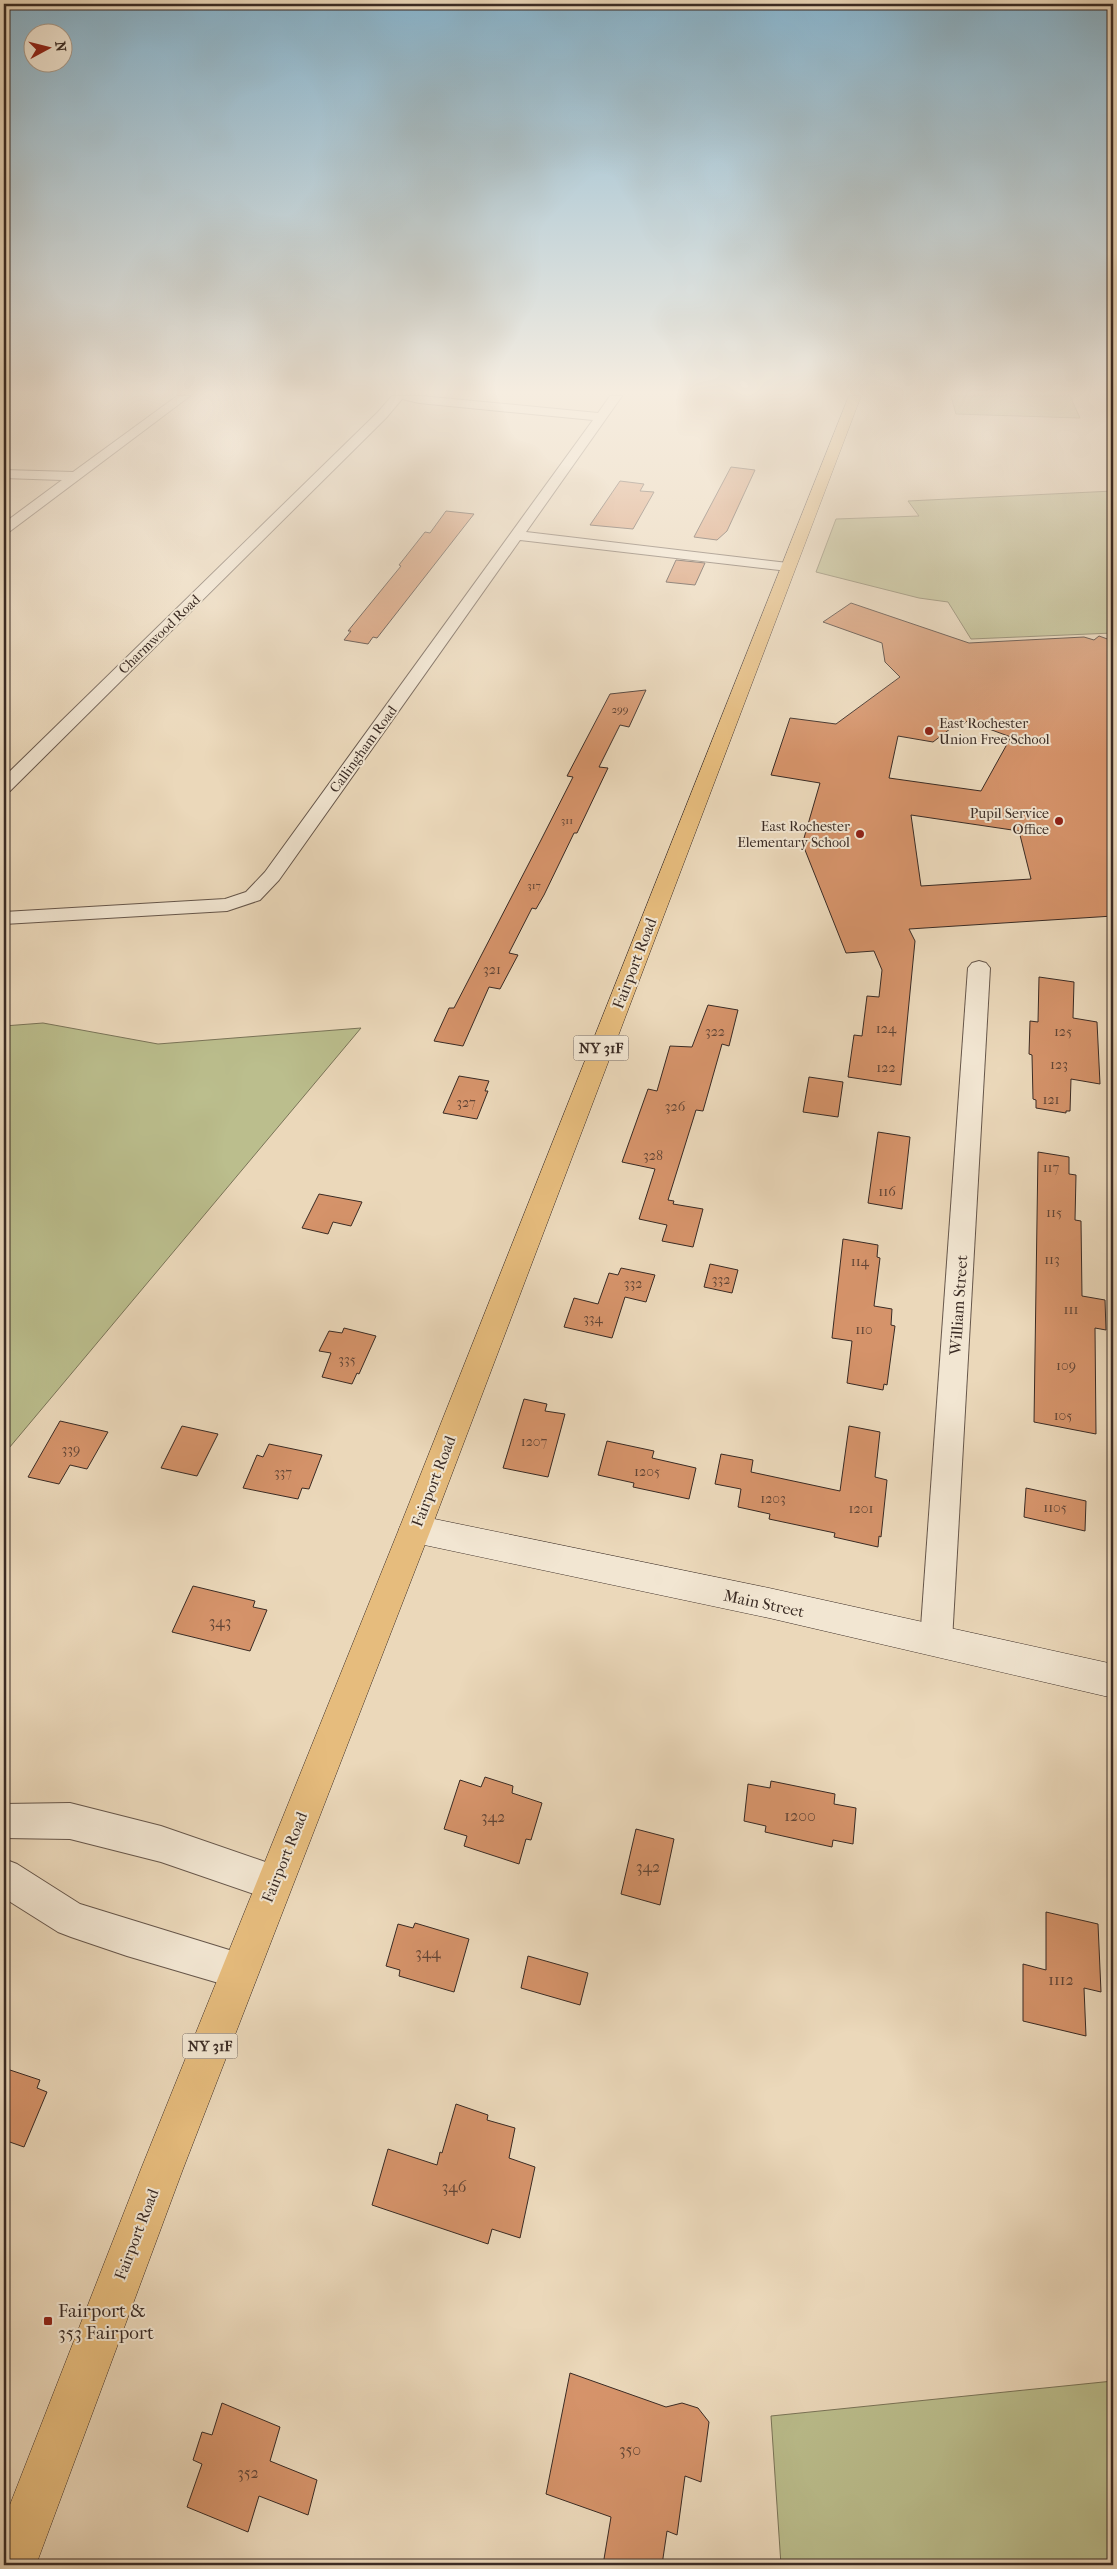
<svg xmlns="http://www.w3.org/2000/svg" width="1117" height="2569" font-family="'IM FELL French Canon',serif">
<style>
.green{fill:#bbbe8d;stroke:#7a7458}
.building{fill:#d5936a;stroke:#3a2b24;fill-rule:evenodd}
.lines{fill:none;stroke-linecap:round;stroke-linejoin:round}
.street-casing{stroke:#66564a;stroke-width:2}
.secondary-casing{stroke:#3a2b24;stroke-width:1}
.primary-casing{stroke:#3a2b24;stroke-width:1}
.street{fill:#f2e6d2;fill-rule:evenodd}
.secondary{fill:#f2e6d2;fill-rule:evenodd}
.primary{fill:#e6bc7d;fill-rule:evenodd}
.poi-dot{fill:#8f2418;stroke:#f2e6d2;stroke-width:2}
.labels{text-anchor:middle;stroke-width:4;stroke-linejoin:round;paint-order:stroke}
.far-number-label{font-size:11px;fill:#614536}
.far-street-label{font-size:14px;fill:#3a2b24;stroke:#f2e6d2}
.far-poi-label{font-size:14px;fill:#3a2b24;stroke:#f2e6d2;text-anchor:end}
.number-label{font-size:14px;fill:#614536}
.shield{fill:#f2e6d2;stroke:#716358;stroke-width:1}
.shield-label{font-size:15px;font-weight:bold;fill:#3a2b24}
.street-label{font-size:16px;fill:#3a2b24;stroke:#f2e6d2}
.near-number-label{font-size:16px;fill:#614536}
.near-poi-label{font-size:19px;fill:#3a2b24;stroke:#f2e6d2;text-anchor:start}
</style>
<rect width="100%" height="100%" fill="#ebd8ba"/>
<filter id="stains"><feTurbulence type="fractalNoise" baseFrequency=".004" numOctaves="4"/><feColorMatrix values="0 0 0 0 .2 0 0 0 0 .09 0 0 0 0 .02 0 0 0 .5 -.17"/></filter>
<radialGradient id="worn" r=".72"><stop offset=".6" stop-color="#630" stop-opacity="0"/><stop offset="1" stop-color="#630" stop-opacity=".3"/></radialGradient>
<g class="green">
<path d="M 951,396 L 1070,396 L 1080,418 L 956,414 Z"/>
<path d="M 1113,491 L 1113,633 L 971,639 L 948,602 L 919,598 L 816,572 L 836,519 L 919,516 L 908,501 Z"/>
<path d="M 43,1023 L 158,1044 L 361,1028 L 4,1454 L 4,1026 Z"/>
<path d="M 1113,2381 L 1113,2565 L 781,2565 L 771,2416 Z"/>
</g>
<g class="building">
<path d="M 731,467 L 755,470 L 727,531 L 717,540 L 694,537 Z"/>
<path d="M 620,481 L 644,484 L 640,491 L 654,492 L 633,529 L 590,525 Z"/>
<path d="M 446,511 L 474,514 L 377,638 L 373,637 L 368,644 L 344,640 L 351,631 L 348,631 L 401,566 L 399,565 L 425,532 L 430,533 Z"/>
<path d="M 676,560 L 705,563 L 695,585 L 666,582 Z"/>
<path d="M 851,603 L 969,643 L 1084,637 L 1094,640 L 1099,636 L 1113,641 L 1113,916 L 909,929 L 915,941 L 901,1085 L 848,1077 L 854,1035 L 862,1036 L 867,996 L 879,997 L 882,970 L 874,951 L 846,953 L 805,850 L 804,838 L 820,783 L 771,775 L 790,718 L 836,724 L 900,677 L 885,662 L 882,643 L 823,622 ZM 967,721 L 1011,737 L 981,791 L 889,778 L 898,736 L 933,742 L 959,722 L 964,724 ZM 911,815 L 1019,831 L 1031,879 L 921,886 Z"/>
<path d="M 646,690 L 629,727 L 620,725 L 599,767 L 608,768 L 577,833 L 574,833 L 544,895 L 536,909 L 532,908 L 509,953 L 518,955 L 500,989 L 489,987 L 463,1046 L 434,1041 L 449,1008 L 454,1008 L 541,840 L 573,777 L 567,776 L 610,694 Z"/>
<path d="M 1039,977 L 1074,982 L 1073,1018 L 1097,1022 L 1100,1084 L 1071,1079 L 1070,1111 L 1066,1111 L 1066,1113 L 1036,1108 L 1036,1100 L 1033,1099 L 1032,1055 L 1029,1054 L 1030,1021 L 1038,1022 Z"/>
<path d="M 708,1005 L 738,1010 L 729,1046 L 722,1044 L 703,1111 L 696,1110 L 668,1200 L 674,1201 L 673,1204 L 703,1209 L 693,1247 L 662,1241 L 667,1225 L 639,1219 L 655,1169 L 622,1162 L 648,1089 L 657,1091 L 670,1046 L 692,1047 Z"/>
<path d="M 459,1076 L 489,1081 L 485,1091 L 488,1091 L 477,1119 L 443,1113 Z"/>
<path d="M 809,1077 L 843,1082 L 838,1117 L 803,1112 Z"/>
<path d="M 878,1132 L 910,1137 L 902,1209 L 868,1203 Z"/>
<path d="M 1038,1152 L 1069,1157 L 1069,1174 L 1076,1175 L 1075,1220 L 1081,1221 L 1082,1296 L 1105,1300 L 1106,1330 L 1095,1328 L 1096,1434 L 1034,1422 Z"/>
<path d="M 319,1194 L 362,1202 L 351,1226 L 333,1222 L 328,1234 L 302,1228 Z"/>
<path d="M 843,1239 L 878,1245 L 877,1257 L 880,1258 L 874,1306 L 892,1309 L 891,1325 L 895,1326 L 887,1385 L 884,1384 L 883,1390 L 847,1383 L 852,1341 L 832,1338 Z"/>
<path d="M 710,1264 L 738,1270 L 732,1293 L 704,1287 Z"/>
<path d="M 621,1268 L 655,1275 L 646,1302 L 625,1297 L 612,1338 L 564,1327 L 574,1298 L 598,1304 L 609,1273 L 618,1275 Z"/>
<path d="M 344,1328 L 376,1336 L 359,1374 L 357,1373 L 352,1384 L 322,1377 L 331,1353 L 319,1351 L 329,1331 L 342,1333 Z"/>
<path d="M 524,1399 L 547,1404 L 545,1411 L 565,1414 L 548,1477 L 503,1468 Z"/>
<path d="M 60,1421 L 108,1432 L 87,1469 L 70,1465 L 59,1484 L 28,1477 Z"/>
<path d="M 182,1426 L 218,1434 L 197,1476 L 161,1468 Z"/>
<path d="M 849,1426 L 880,1432 L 875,1477 L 887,1480 L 881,1537 L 879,1536 L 878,1547 L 834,1537 L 835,1533 L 769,1519 L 770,1514 L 738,1507 L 741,1489 L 715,1484 L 721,1454 L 753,1460 L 751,1472 L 840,1491 Z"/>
<path d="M 607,1441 L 654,1451 L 652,1458 L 696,1468 L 689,1499 L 633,1487 L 634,1483 L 598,1475 Z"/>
<path d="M 269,1444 L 322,1455 L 309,1489 L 302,1488 L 298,1499 L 243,1488 L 257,1455 L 263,1457 Z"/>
<path d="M 1026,1488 L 1086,1501 L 1085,1531 L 1024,1517 Z"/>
<path d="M 193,1586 L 255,1601 L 253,1607 L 267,1610 L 250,1651 L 172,1632 Z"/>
<path d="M 485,1777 L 513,1786 L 512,1793 L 542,1803 L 531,1840 L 526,1839 L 519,1864 L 464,1846 L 467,1836 L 444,1829 L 460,1780 L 481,1787 Z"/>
<path d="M 771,1781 L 835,1794 L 834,1804 L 856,1808 L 853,1844 L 833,1840 L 832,1847 L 765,1832 L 766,1826 L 744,1821 L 748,1784 L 770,1788 Z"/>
<path d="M 636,1829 L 674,1839 L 660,1905 L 621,1894 Z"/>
<path d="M 1046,1912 L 1098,1924 L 1101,1992 L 1084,1988 L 1086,2036 L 1023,2021 L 1023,1964 L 1046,1970 Z"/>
<path d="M 415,1923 L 469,1939 L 454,1992 L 399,1976 L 400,1970 L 386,1966 L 398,1924 L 413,1928 Z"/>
<path d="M 528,1956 L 588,1973 L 580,2005 L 521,1988 Z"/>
<path d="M 4,2068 L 40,2080 L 37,2088 L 47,2092 L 24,2147 L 4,2140 Z"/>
<path d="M 456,2104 L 488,2115 L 487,2120 L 515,2128 L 509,2158 L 535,2167 L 520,2238 L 492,2229 L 488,2244 L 372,2205 L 388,2149 L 437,2165 L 440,2152 L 442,2153 Z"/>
<path d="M 570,2373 L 666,2407 L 682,2403 L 698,2408 L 709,2422 L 701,2482 L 685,2476 L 677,2535 L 667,2531 L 662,2565 L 603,2565 L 611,2517 L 546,2494 Z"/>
<path d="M 222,2403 L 280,2427 L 270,2461 L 317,2480 L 308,2515 L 259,2496 L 248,2532 L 187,2507 L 202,2464 L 193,2460 L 202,2432 L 212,2435 Z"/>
</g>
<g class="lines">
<g class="street-casing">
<g id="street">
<path d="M 177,396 L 190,396 L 9,532 L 4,533 L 4,523 L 62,480 L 4,478 L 4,470 L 73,472 Z"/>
<path d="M 392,396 L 421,396 L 598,413 L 610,396 L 622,396 L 526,532 L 788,563 L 795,567 L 788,571 L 520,540 L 279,880 L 260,900 L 227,911 L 4,924 L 4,912 L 225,899 L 246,892 L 265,872 L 593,420 L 419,403 L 402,399 L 386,418 L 10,791 L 4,792 L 4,777 L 378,412 Z"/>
<path d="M 979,961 L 986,963 L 990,968 L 952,1641 L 947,1652 L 936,1656 L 925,1652 L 920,1641 L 968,968 L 972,963 Z"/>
<path d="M 70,1803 L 161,1826 L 274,1865 L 287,1870 L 292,1883 L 287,1896 L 274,1901 L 161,1862 L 70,1839 L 4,1838 L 4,1804 Z"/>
<path d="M 4,1859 L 17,1864 L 80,1904 L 252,1957 L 258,1970 L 252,1983 L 239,1989 L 127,1956 L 71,1937 L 58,1932 L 4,1898 Z"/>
</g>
</g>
<g class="secondary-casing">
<path id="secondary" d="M 415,1515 L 769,1588 L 1113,1664 L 1113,1698 L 769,1618 L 415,1543 L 404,1539 L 399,1529 L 404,1519 Z"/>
</g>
<g class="primary-casing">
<path id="primary" d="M 849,396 L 861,396 L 431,1529 L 183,2169 L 36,2565 L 4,2565 L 4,2520 L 141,2169 L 399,1529 Z"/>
</g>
<use href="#street" class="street"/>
<use href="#secondary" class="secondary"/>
<use href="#primary" class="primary"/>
</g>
<linearGradient id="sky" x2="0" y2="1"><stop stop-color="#88b6d0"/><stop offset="0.52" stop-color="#f6ede0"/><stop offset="1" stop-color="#f6ede0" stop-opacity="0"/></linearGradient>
<rect width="1117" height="755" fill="url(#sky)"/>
<g class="poi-dot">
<circle cx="929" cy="731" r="5"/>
<circle cx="1059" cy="821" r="5"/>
<circle cx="860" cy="834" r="5"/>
<rect x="43" y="2316" width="10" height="10" rx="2.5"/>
</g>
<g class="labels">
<g class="far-number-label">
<text x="620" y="713">299</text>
<text x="567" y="824">311</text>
<text x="534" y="889">317</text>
</g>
<g class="far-street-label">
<text transform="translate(159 634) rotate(-44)" y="5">Charmwood Road</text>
<text transform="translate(363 749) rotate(-54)" y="5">Callingham Road</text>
</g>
<g class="far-poi-label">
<text x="939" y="728" text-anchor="start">East Rochester<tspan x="939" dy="16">Union Free School</tspan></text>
<text x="1049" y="818">Pupil Service<tspan x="1049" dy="16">Office</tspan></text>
<text x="850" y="831">East Rochester<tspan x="850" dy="16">Elementary School</tspan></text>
</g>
<g class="number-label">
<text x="492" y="974">321</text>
<text x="886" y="1033">124</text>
<text x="715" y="1036">322</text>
<text x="1063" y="1036">125</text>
<text x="1059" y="1069">123</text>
<text x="886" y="1072">122</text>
<text x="1051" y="1104">121</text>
<text x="466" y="1107">327</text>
<text x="675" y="1111">326</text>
<text x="653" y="1160">328</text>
<text x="1051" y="1172">117</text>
<text x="887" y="1196">116</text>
<text x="1054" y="1217">115</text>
<text x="1052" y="1264">113</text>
<text x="860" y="1266">114</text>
<text x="721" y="1284">332</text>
<text x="633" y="1288">332</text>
<text x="1071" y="1314">111</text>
<text x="593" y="1323">334</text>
<text x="864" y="1334">110</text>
<text x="347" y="1364">335</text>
<text x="1066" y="1370">109</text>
<text x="1063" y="1420">105</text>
<text x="534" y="1446">1207</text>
<text x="71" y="1454">339</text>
<text x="647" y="1476">1205</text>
<text x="283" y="1477">337</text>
<text x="773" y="1503">1203</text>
<text x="1055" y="1512">1105</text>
<text x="861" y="1513">1201</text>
</g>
<g class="shield">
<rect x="573.5" y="1035.5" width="55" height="25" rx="4"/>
<rect x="182.5" y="2033.5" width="55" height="25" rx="4"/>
</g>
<g class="shield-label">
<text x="601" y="1053">NY 31F</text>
<text x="210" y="2051">NY 31F</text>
</g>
<g class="street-label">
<text transform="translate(634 963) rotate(-69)" y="6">Fairport Road</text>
<text transform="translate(958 1305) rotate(-86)" y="6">William Street</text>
<text transform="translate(433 1481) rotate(-69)" y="6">Fairport Road</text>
<text transform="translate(764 1603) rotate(12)" y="6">Main Street</text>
<text transform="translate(284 1857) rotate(-68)" y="6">Fairport Road</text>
<text transform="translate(136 2234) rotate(-69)" y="6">Fairport Road</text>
</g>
<g class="near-number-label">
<text x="220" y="1627">343</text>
<text x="800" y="1821">1200</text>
<text x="493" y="1822">342</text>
<text x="648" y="1872">342</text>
<text x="428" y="1958">344</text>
<text x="1061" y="1985">1112</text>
<text x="454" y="2192">346</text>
<text x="630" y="2455">350</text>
<text x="248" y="2478">352</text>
</g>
<g class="near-poi-label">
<text x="58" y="2317">Fairport &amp;<tspan x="58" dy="22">353 Fairport</tspan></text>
</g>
</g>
<rect width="1117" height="2569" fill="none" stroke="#ebd8ba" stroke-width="20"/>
<rect x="5" y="5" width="1107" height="2559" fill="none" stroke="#3a2b24" stroke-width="2.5"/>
<rect x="10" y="10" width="1097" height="2549" fill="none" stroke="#3a2b24"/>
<g transform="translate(48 48) rotate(83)"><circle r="24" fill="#f2e6d2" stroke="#a89b8c"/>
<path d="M0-4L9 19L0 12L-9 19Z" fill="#8f2418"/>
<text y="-8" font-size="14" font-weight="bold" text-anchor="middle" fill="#3a2b24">N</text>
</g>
<rect width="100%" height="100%" filter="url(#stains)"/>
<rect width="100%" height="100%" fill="url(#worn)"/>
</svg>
